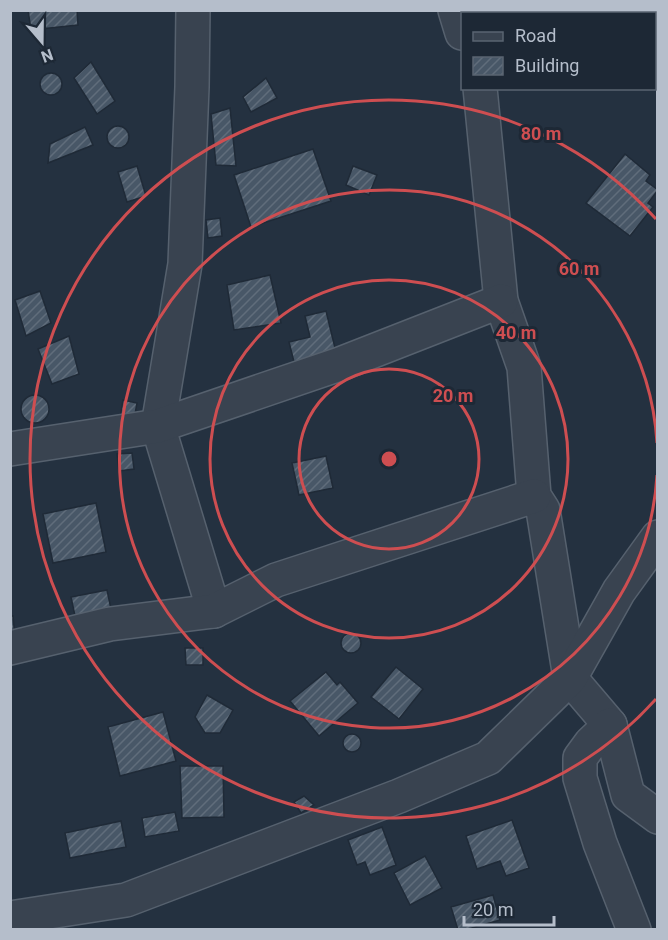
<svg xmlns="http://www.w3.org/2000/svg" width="668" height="940" font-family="Roboto,sans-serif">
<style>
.building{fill:url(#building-hatch);stroke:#1f2a37;stroke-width:1.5}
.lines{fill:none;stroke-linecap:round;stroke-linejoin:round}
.minor-casing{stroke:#56616e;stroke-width:36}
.minor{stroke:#394350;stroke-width:33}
.ring{fill:none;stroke:#ce4e51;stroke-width:3}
.centre{fill:#ce4e51;stroke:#1d2835;stroke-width:3}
.ring-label{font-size:18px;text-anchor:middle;font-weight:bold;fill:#ce4e51;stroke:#1d2835;stroke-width:6;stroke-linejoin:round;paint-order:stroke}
</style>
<defs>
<pattern id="building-hatch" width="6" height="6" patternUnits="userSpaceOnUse" patternTransform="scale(1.5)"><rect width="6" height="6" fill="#485767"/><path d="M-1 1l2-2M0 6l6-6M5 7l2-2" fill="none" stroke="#606d7b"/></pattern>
</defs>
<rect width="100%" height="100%" fill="#243140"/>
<g class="building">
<path d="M 28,10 L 77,10 L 78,25 L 31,30 Z"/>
<rect x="544" y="10" width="83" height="4"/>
<path d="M 91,62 L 115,101 L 97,114 L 74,78 Z"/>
<circle cx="51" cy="84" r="11"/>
<path d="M 266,78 L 277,98 L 251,112 L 243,97 Z"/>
<path d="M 230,108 L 236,166 L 216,165 L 211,114 Z"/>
<circle cx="118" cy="137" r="11"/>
<path d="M 85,127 L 93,145 L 48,163 L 50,144 Z"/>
<path d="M 313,149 L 331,201 L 251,227 L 234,175 Z"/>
<path d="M 625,154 L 650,175 L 646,181 L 658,190 L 648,203 L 653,207 L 630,236 L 586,203 Z"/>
<path d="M 137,166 L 146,196 L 127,202 L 118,172 Z"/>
<path d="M 353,166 L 377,175 L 369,195 L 346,185 Z"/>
<path d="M 220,218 L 222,236 L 208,238 L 206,220 Z"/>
<path d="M 270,275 L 281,323 L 234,330 L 227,285 Z"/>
<path d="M 40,291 L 51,323 L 26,336 L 15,300 Z"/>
<path d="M 326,311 L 336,352 L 294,362 L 289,342 L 310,337 L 305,316 Z"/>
<path d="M 69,336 L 79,374 L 52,384 L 38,349 Z"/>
<circle cx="35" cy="409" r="14"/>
<path d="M 123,400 L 137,403 L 134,420 L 120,418 Z"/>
<path d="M 132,453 L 134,469 L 119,471 L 117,454 Z"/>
<path d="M 326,456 L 333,488 L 299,495 L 292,463 Z"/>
<path d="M 96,503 L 106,552 L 53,563 L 43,514 Z"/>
<path d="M 107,590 L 111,609 L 75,616 L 71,597 Z"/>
<path d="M 10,616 L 13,616 L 15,638 L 10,639 Z"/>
<circle cx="351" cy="643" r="10"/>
<path d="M 185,648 L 203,648 L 203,665 L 186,665 Z"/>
<path d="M 396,667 L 423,689 L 399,719 L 371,697 Z"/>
<path d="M 326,672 L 337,685 L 340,682 L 358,703 L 319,736 L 290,701 Z"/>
<path d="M 207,695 L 233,710 L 220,733 L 205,733 L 195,717 Z"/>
<path d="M 163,712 L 176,761 L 120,776 L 108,727 Z"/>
<circle cx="352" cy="743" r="9"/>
<path d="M 180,766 L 223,766 L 224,817 L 182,818 Z"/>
<path d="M 304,796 L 314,805 L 301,813 L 294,802 Z"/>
<path d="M 175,812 L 179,831 L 145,837 L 142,818 Z"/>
<path d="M 512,820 L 529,868 L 506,876 L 500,861 L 477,869 L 466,836 Z"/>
<path d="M 121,821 L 126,847 L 70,858 L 65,833 Z"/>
<path d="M 382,827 L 396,865 L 370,875 L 365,862 L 357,865 L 348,840 Z"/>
<path d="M 425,856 L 442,888 L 410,905 L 394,873 Z"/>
<path d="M 493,895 L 500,920 L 465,930 L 458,930 L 451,907 Z"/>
</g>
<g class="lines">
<g class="minor-casing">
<g id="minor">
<path d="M 193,10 L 192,87 L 185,264 L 158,426 L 214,611"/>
<path d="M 455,10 L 462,33"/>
<path d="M 480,88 L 501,301 L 524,367 L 534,496 L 543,510 L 570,678 L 610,725 L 628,795 L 658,817"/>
<path d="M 10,449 L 158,426 L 340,364 L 501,301"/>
<path d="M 10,648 L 110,624 L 214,611 L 276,580 L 534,496"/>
<path d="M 610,725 L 591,743 L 580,758 L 580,778 L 600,843 L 634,930"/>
<path d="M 10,918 L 126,900 L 399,796 L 488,758 L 570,678 L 619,591 L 658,537"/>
</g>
</g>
<use href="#minor" class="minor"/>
</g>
<g class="ring">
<circle cx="389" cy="459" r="90"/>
<circle cx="389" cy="459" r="179"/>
<path d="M657 475A269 269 0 1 1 657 443"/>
<path d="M656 699A359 359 0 1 1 656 219"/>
</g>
<circle cx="389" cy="459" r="9" class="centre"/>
<g class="ring-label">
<text x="541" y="140">80 m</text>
<text x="579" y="275">60 m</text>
<text x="516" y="339">40 m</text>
<text x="453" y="402">20 m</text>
</g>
<rect width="668" height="940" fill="none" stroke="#b5becb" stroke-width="24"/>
<rect x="461" y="12" width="195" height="78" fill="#1d2835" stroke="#5a6471" stroke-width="1.5"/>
<rect x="473" y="32" width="30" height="9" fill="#394350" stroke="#5a6471" stroke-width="1.5"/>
<text x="515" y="42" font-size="18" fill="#b5becb">Road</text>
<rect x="473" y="57" width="30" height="18" fill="url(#building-hatch)" stroke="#5a6471" stroke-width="1.5"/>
<text x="515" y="72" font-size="18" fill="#b5becb">Building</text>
<g transform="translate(42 42) rotate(160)" stroke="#1d2835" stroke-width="4.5" paint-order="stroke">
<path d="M0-4.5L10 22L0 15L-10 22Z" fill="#b5becb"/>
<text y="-9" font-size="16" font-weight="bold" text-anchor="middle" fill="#b5becb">N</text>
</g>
<path d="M464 916v9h90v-9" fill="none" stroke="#b5becb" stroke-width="3"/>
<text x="473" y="916" font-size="18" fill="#b5becb" stroke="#1d2835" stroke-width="4.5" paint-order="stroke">20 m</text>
</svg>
